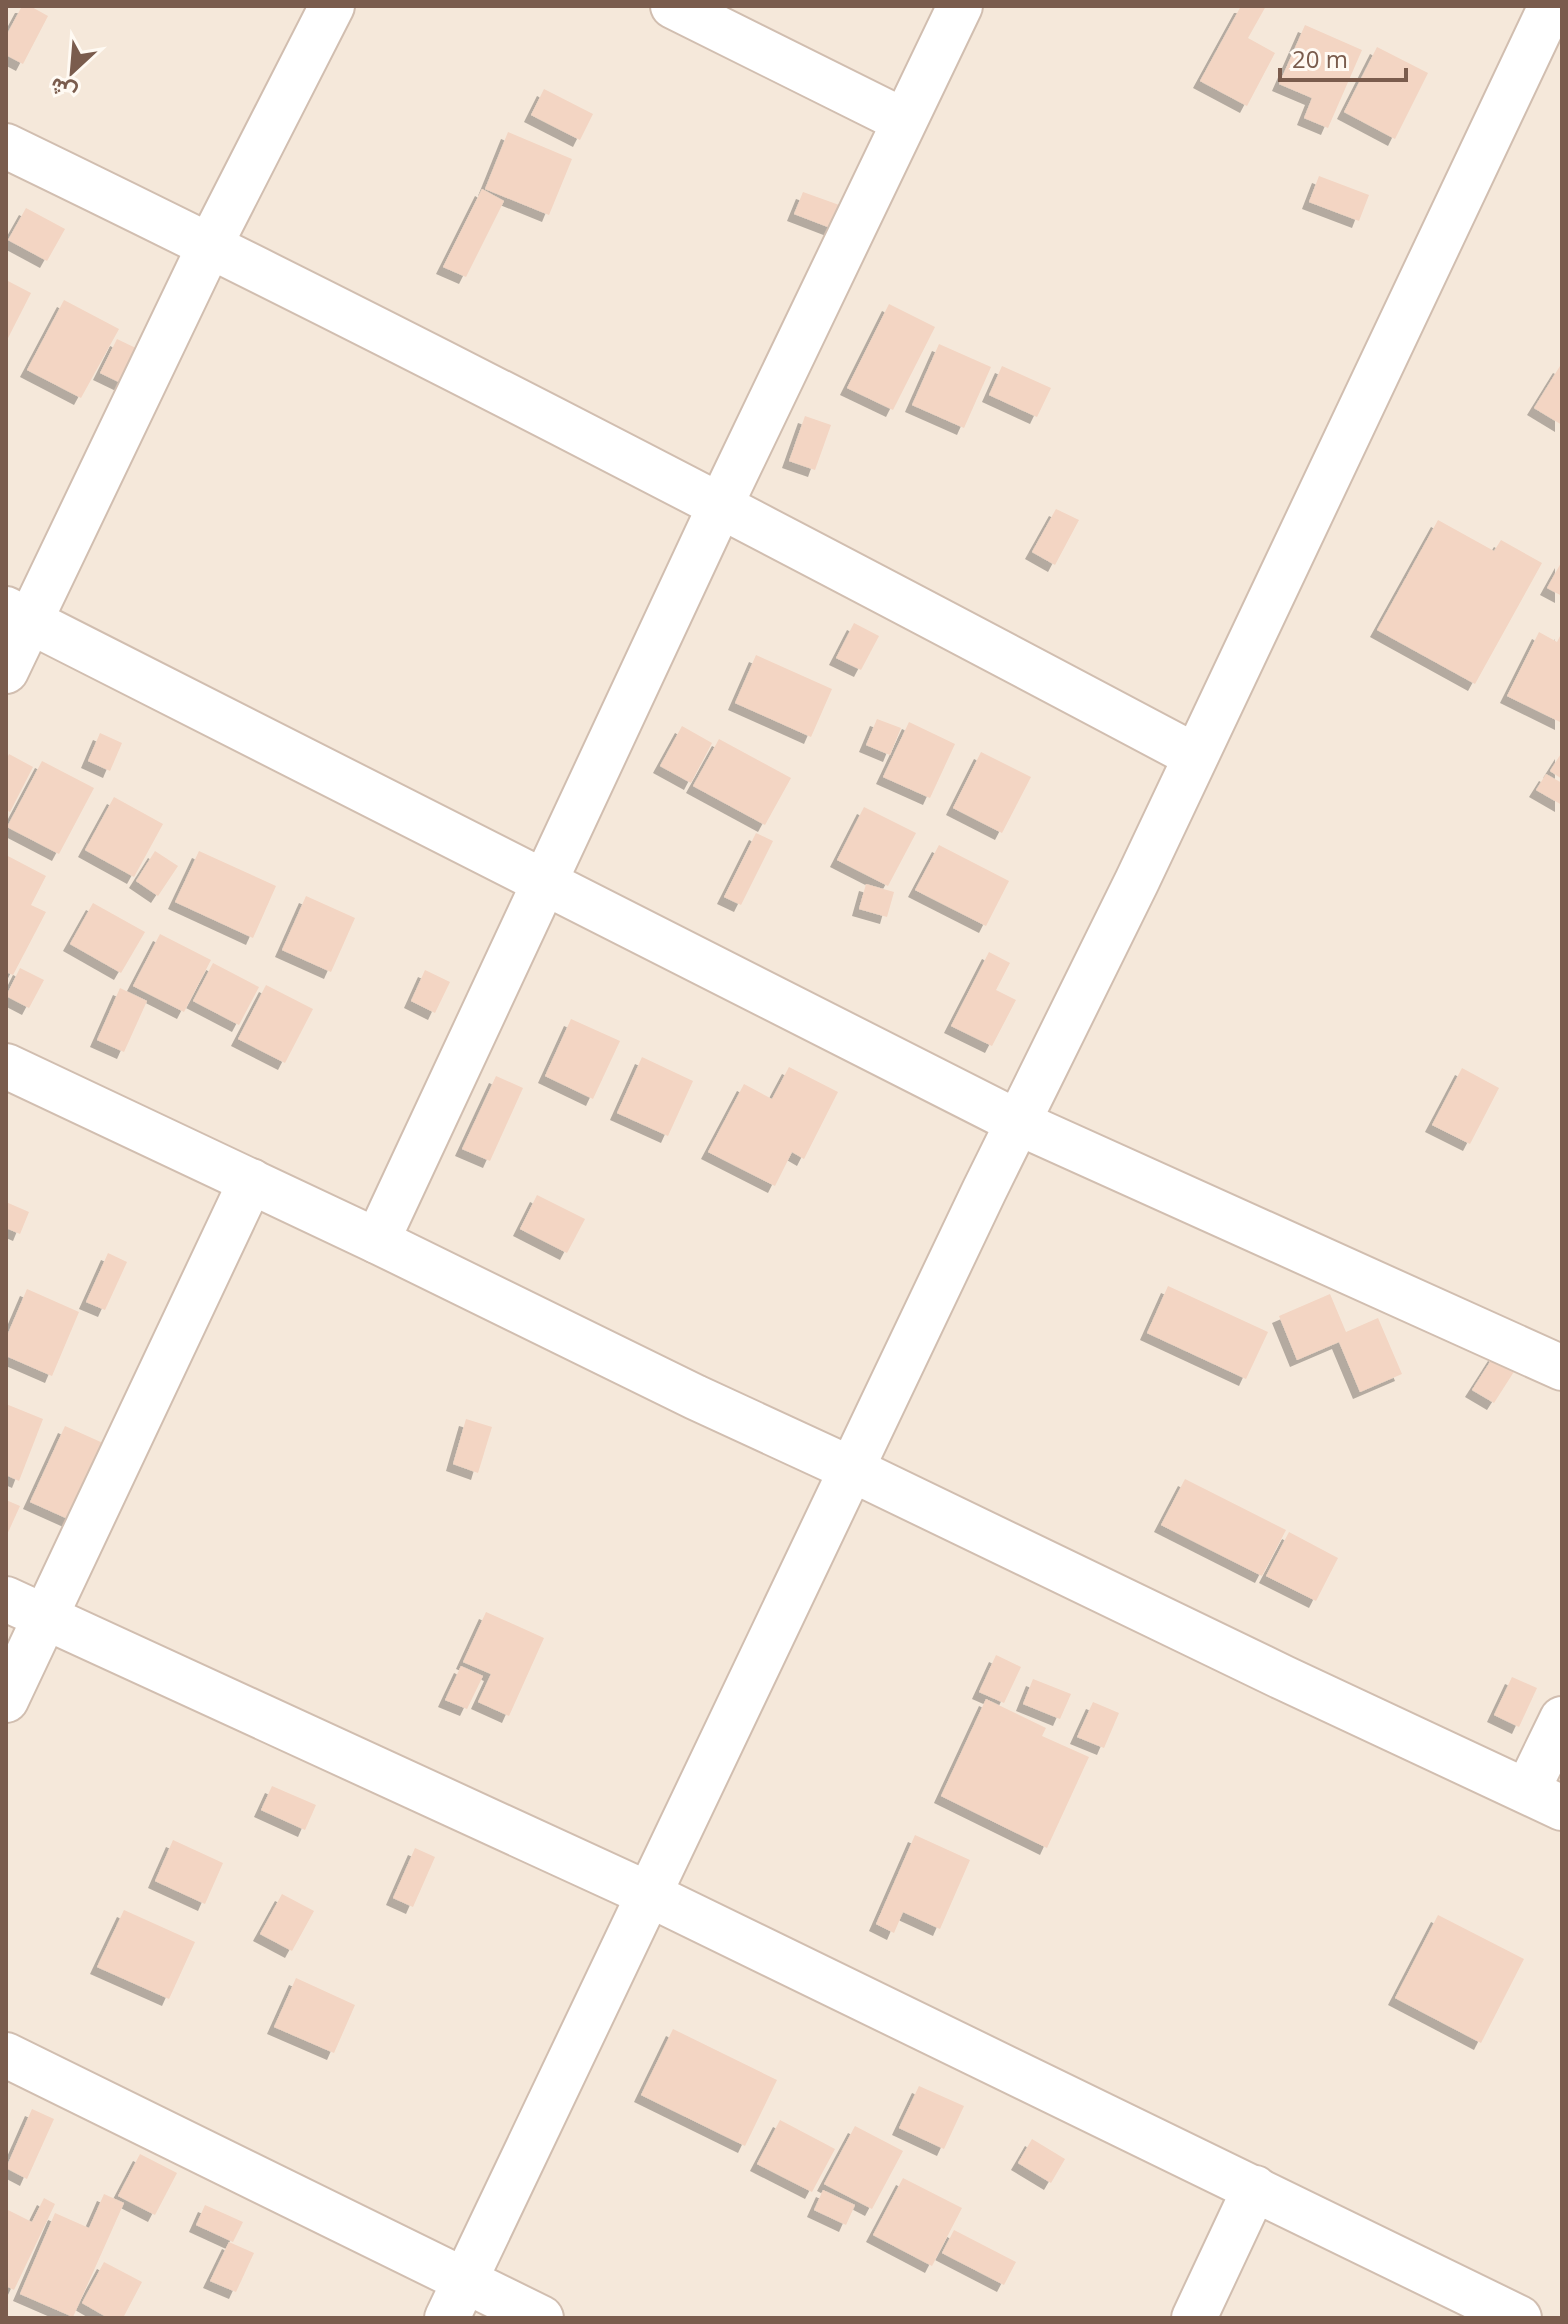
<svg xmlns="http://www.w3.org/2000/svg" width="1568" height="2324" font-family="'Open Sans',Vazirmatn,sans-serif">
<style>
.residential{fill:#f5e8da}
.building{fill:#f3d5c3;filter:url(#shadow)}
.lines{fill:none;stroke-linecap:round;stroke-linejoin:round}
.street-casing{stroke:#d1beb0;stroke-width:48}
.street{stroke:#fff;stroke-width:44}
</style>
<defs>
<filter id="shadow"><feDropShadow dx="-7" dy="7" stdDeviation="0" flood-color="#0004"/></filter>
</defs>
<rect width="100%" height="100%" fill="#fdf6ec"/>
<rect class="residential" x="6" y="6" width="1556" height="2312"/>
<g class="building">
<path d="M 22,6 L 30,6 L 48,16 L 23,64 L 6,55 L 6,36 Z"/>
<path d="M 1241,6 L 1266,6 L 1248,38 L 1275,53 L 1247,106 L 1200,81 Z"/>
<path d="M 1305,25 L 1362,50 L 1328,128 L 1304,118 L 1312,98 L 1279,84 Z"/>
<path d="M 1377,47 L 1428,73 L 1395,139 L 1344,112 Z"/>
<path d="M 544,89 L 593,114 L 580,140 L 531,115 Z"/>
<path d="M 508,132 L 572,159 L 549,215 L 485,189 Z"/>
<path d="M 1319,176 L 1369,195 L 1359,221 L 1309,202 Z"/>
<path d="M 482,189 L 504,201 L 466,277 L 443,267 Z"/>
<path d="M 803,192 L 842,206 L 833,229 L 794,214 Z"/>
<path d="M 26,208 L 65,229 L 47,261 L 8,240 Z"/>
<path d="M 6,280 L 31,293 L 6,342 Z"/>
<path d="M 64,300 L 119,329 L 81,398 L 27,370 Z"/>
<path d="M 889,304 L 935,327 L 893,410 L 847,388 Z"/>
<path d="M 117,339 L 144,352 L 127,386 L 100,373 Z"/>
<path d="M 939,344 L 991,367 L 964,428 L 912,405 Z"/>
<path d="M 1002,366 L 1051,388 L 1037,417 L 989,395 Z"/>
<path d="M 1560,366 L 1562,367 L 1562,425 L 1534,408 Z"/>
<path d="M 805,416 L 831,425 L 815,470 L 789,461 Z"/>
<path d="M 1056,509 L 1079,520 L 1055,565 L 1032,552 Z"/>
<path d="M 1438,520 L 1494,551 L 1501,540 L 1542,563 L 1475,684 L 1377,630 Z"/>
<path d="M 1562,561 L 1562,596 L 1547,588 Z"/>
<path d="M 854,623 L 879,636 L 861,670 L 836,658 Z"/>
<path d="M 1539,632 L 1557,642 L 1562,632 L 1562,723 L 1507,696 Z"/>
<path d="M 756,655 L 832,689 L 811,737 L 735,703 Z"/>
<path d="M 877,719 L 901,728 L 890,755 L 866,745 Z"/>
<path d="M 909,722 L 955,744 L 930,798 L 883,777 Z"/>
<path d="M 682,726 L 712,743 L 691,783 L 660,766 Z"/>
<path d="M 100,733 L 122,743 L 110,771 L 88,761 Z"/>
<path d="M 719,739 L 791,778 L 765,825 L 693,786 Z"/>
<path d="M 981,752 L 1031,777 L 1002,833 L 953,808 Z"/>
<path d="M 1562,752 L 1562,779 L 1550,771 Z"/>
<path d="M 9,754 L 33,767 L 10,812 L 6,810 L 6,761 Z"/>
<path d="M 42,761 L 94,788 L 59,854 L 7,827 Z"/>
<path d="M 1546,774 L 1562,783 L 1562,805 L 1536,790 Z"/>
<path d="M 114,797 L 163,824 L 134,877 L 85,850 Z"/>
<path d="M 864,807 L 916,833 L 888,886 L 837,860 Z"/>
<path d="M 756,833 L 773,841 L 741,905 L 724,897 Z"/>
<path d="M 939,845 L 1009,881 L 986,926 L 915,890 Z"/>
<path d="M 155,851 L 178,866 L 158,896 L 136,881 Z"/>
<path d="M 199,851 L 276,886 L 253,938 L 175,902 Z"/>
<path d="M 6,855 L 46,876 L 31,905 L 46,912 L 13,975 L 6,972 Z"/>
<path d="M 866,884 L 894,892 L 887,917 L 859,909 Z"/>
<path d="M 306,896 L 355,918 L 331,972 L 282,950 Z"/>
<path d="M 93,903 L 145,932 L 121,973 L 70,944 Z"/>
<path d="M 160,934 L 211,960 L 184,1012 L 133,986 Z"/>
<path d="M 989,952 L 1010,963 L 996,990 L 1016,1000 L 992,1046 L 951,1026 Z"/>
<path d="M 213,963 L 259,987 L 239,1025 L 193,1001 Z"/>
<path d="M 20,968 L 44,980 L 29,1008 L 6,996 Z"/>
<path d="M 425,970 L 450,982 L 435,1013 L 411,1001 Z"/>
<path d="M 266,985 L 313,1009 L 285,1063 L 238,1039 Z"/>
<path d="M 120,988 L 147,1001 L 124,1052 L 97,1040 Z"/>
<path d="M 571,1019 L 620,1041 L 593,1099 L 545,1076 Z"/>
<path d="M 642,1057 L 693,1081 L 668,1136 L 617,1113 Z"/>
<path d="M 789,1067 L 838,1092 L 804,1159 L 792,1152 L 775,1186 L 708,1152 L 744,1084 L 772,1099 Z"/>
<path d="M 1462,1068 L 1499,1088 L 1470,1144 L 1432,1125 Z"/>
<path d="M 496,1076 L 523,1088 L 490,1161 L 462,1149 Z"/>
<path d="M 537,1195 L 585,1219 L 567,1253 L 520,1229 Z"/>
<path d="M 6,1202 L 29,1212 L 20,1234 L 6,1228 Z"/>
<path d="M 108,1253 L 127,1262 L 105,1310 L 86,1302 Z"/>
<path d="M 1168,1286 L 1268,1332 L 1246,1379 L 1147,1333 Z"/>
<path d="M 27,1289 L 79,1312 L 52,1376 L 6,1356 L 6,1338 Z"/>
<path d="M 1330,1294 L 1346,1332 L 1378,1318 L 1402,1374 L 1360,1392 L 1339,1342 L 1297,1360 L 1279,1316 Z"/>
<path d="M 1495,1354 L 1517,1367 L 1494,1403 L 1472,1390 Z"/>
<path d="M 6,1404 L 43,1419 L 19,1481 L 6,1475 Z"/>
<path d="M 466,1419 L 492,1427 L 478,1473 L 453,1464 Z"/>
<path d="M 65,1426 L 132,1456 L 97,1532 L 30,1502 Z"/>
<path d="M 1185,1479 L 1286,1530 L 1262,1576 L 1161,1525 Z"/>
<path d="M 6,1500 L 20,1506 L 6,1537 Z"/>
<path d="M 1289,1532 L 1338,1558 L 1316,1601 L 1266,1576 Z"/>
<path d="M 486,1612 L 544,1638 L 509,1716 L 478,1702 L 491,1674 L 463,1662 Z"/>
<path d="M 996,1655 L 1021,1667 L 1004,1703 L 979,1692 Z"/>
<path d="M 461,1666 L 483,1676 L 467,1709 L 445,1700 Z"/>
<path d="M 1512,1677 L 1537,1688 L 1519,1727 L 1494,1715 Z"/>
<path d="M 1033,1679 L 1071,1694 L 1060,1719 L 1023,1704 Z"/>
<path d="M 986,1699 L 1046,1728 L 1042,1736 L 1089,1757 L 1047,1848 L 941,1796 Z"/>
<path d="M 1093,1702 L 1119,1713 L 1104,1748 L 1077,1737 Z"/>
<path d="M 272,1786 L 316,1805 L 305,1830 L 261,1810 Z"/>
<path d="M 915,1835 L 970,1860 L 940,1929 L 903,1912 L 894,1933 L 876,1924 Z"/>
<path d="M 173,1840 L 223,1863 L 205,1904 L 155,1881 Z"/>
<path d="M 415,1848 L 435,1857 L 413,1907 L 393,1898 Z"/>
<path d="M 282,1894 L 314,1911 L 292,1951 L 260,1934 Z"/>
<path d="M 124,1910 L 195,1942 L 169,1999 L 97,1967 Z"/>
<path d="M 1438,1915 L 1524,1959 L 1481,2043 L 1395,1998 Z"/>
<path d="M 296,1978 L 355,2005 L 334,2053 L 274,2027 Z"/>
<path d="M 673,2029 L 777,2080 L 745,2146 L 641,2095 Z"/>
<path d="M 919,2086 L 964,2106 L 944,2149 L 899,2128 Z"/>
<path d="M 32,2109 L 54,2119 L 27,2179 L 6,2168 Z"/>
<path d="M 780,2120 L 835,2149 L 812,2192 L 757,2164 Z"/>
<path d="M 855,2126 L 903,2151 L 872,2209 L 824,2184 Z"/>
<path d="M 1032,2139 L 1065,2159 L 1051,2183 L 1018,2163 Z"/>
<path d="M 140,2154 L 177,2173 L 155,2215 L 118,2196 Z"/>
<path d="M 903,2178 L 962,2208 L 932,2266 L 873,2235 Z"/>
<path d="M 823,2190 L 855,2205 L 846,2225 L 814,2210 Z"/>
<path d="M 104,2194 L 124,2203 L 73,2317 L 20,2294 L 55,2213 L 89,2228 Z"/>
<path d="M 44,2198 L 55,2204 L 14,2290 L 6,2286 L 6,2209 L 32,2222 Z"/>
<path d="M 205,2205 L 243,2222 L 233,2242 L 196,2225 Z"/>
<path d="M 954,2230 L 1016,2262 L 1004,2285 L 942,2253 Z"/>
<path d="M 229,2242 L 254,2253 L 236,2292 L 210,2281 Z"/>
<path d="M 104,2262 L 142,2282 L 123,2318 L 108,2318 L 82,2303 Z"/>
</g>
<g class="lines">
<g class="street-casing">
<g id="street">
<path d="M 673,6 L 904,121"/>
<path d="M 6,146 C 407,340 802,547 1195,756"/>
<path d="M 6,609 L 1017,1122 L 1562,1368"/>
<path d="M 6,671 L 210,245 L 332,6"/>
<path d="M 6,1066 L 377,1241 L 695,1397 L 851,1469 L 1284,1678 L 1562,1808"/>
<path d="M 377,1241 L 721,504 L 960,6"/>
<path d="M 6,1599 L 648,1894 L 1519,2318"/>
<path d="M 6,1700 L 251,1181"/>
<path d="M 1527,1791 L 1562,1719"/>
<path d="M 6,2055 L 541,2318"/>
<path d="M 447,2318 L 984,1191 L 1137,881 L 1551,6"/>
<path d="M 1194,2318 L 1255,2188"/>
</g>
</g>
<use href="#street" class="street"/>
</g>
<rect width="1568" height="2324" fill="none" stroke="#7a5c4d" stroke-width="16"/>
<g transform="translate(72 72) rotate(206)" stroke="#fffaf3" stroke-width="6" paint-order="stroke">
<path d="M0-6L14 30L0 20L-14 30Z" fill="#7a5c4d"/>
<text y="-12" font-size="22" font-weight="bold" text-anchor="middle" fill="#7a5c4d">ش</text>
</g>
<path d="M1280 68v12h126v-12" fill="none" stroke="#7a5c4d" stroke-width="4"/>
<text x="1292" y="68" font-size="24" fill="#7a5c4d" stroke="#fffaf3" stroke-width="6" paint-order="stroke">20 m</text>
</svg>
